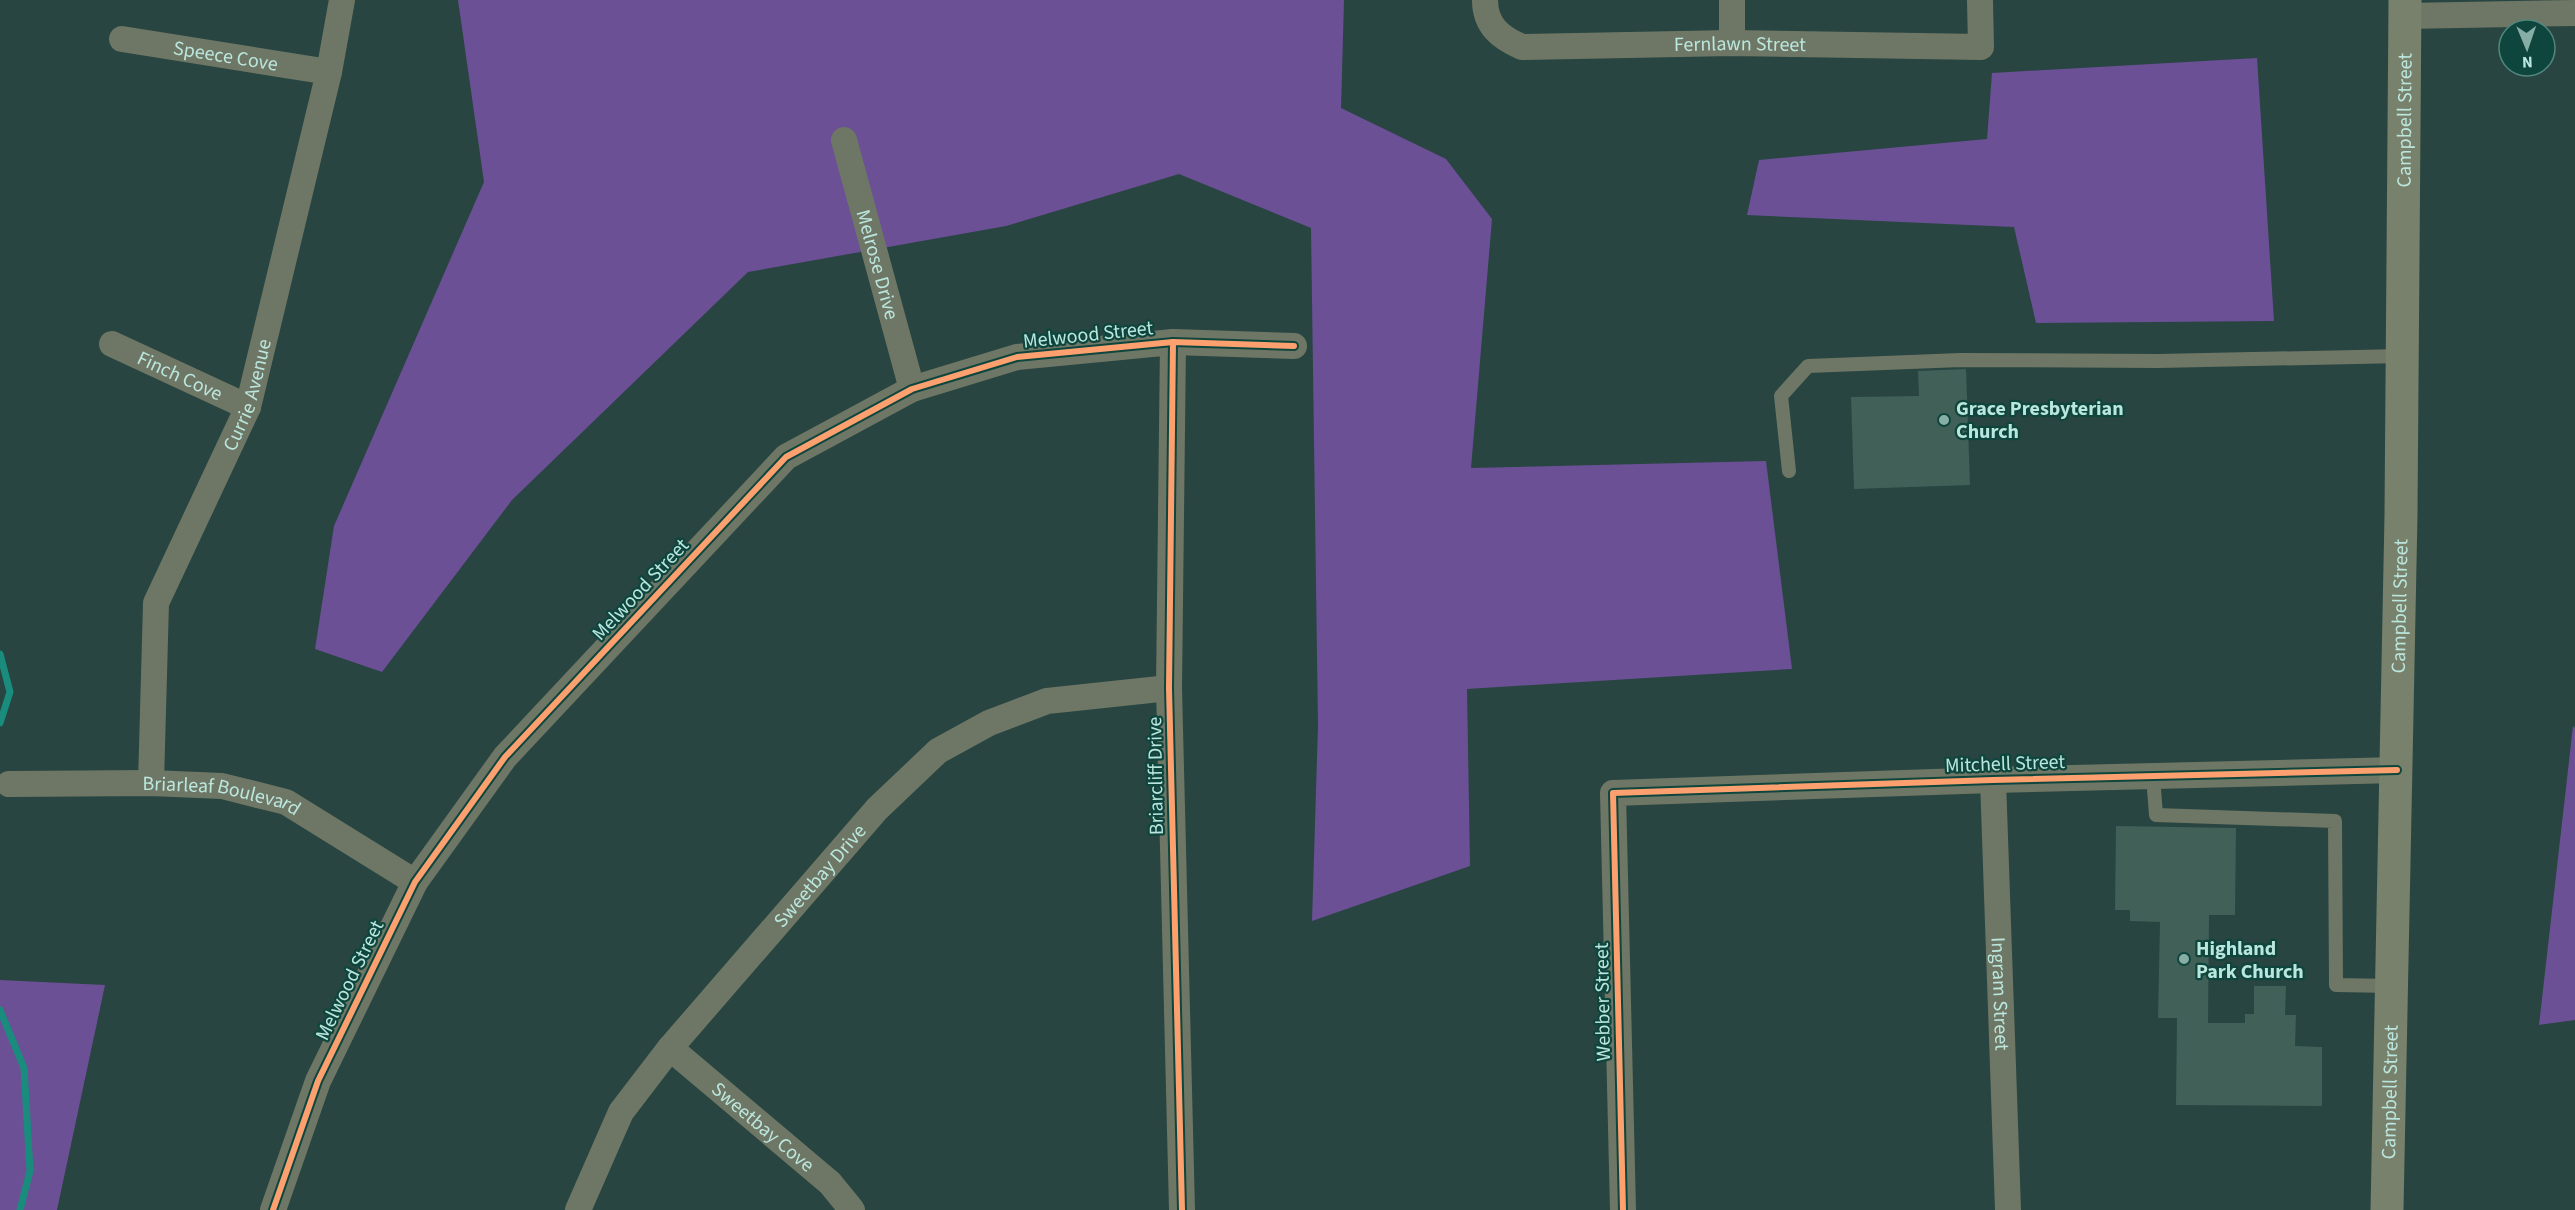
<svg xmlns="http://www.w3.org/2000/svg" width="2575" height="1210" font-family="'Source Sans 3',sans-serif">
<style>
.green{fill:#6b5096}
.lines{fill:none;stroke-linecap:round;stroke-linejoin:round}
.stream{stroke:#198c7e;stroke-width:7}
.building{fill:#416057}
.service{stroke:#6e7765;stroke-width:14}
.minor{stroke:#6e7765;stroke-width:26}
.secondary{stroke:#77816b;stroke-width:33}
.cycleway-casing{stroke:#0e463e;stroke-width:10}
.cycleway{stroke:#fca06f;stroke-width:6}
.poi-dot{fill:#87aea6;stroke:#0e463e;stroke-width:2}
.labels{text-anchor:middle;stroke-width:4.5;stroke-linejoin:round;paint-order:stroke}
.street-label{font-size:20px;fill:#bae6dd;stroke:#0e463e}
.poi-label{font-size:20px;font-weight:bold;fill:#bae6dd;stroke:#0e463e;text-anchor:start}
</style>
<rect width="100%" height="100%" fill="#284541"/>
<g class="green">
<path d="M 458,0 L 1344,0 L 1341,108 L 1446,159 L 1492,219 L 1471,468 L 1766,461 L 1792,669 L 1467,689 L 1470,866 L 1312,921 L 1318,726 L 1311,228 L 1179,174 L 1006,226 L 748,272 L 512,500 L 382,672 L 315,649 L 334,526 L 484,182 Z"/>
<path d="M 2257,58 L 2274,321 L 2036,323 L 2014,227 L 1747,215 L 1759,160 L 1987,139 L 1992,73 Z"/>
<path d="M 2573,726 L 2575,728 L 2575,1020 L 2539,1025 Z"/>
<path d="M 0,980 L 105,985 L 57,1210 L 0,1210 Z"/>
</g>
<g class="lines">
<g class="stream">
<path d="M 0,654 L 10,692 L 0,723"/>
<path d="M 0,1010 L 24,1068 L 30,1171 L 20,1210"/>
</g>
</g>
<g class="building">
<path d="M 1966,369 L 1970,485 L 1854,489 L 1851,397 L 1919,396 L 1918,371 Z"/>
<path d="M 2116,826 L 2236,828 L 2235,915 L 2209,915 L 2208,1023 L 2245,1023 L 2245,1014 L 2254,1014 L 2254,986 L 2286,986 L 2285,1015 L 2296,1015 L 2295,1046 L 2322,1047 L 2322,1106 L 2176,1105 L 2177,1018 L 2158,1018 L 2160,922 L 2130,921 L 2130,910 L 2115,910 Z"/>
</g>
<g class="lines">
<g class="service">
<path d="M 1789,471 L 1781,396 L 1808,366 L 1961,360 L 2158,361 L 2403,356"/>
<path d="M 2153,776 L 2156,815 L 2335,821 L 2336,985 L 2392,986"/>
</g>
<g class="minor">
<path id="s1" d="M 1485,0 C 1485,26 1501,38 1522,47 L 1732,43 L 1981,47 L 1980,0"/>
<path d="M 1732,0 L 1732,43"/>
<path d="M 2405,16 L 2575,13"/>
<path id="s2" d="M 122,39 L 329,72"/>
<path id="s3" d="M 844,140 L 912,389"/>
<path d="M 1173,342 L 1169,688 L 1182,1210"/>
<path id="s4" d="M 112,344 L 248,407"/>
<path id="s5" d="M 1993,780 L 2008,1210"/>
<path id="s6" d="M 151,783 L 156,603 L 248,407 L 329,72 L 342,0"/>
<path id="s7" d="M 9,784 L 151,783 L 222,786 L 286,802 L 415,882"/>
<path id="s8" d="M 670,1048 L 830,1183 L 852,1210"/>
<path d="M 273,1210 L 318,1081 L 415,882 L 505,757 L 786,457 L 912,389 L 1017,357 L 1173,342 L 1294,346"/>
<path id="s9" d="M 578,1210 L 621,1112 L 670,1048 L 877,809 L 938,751 L 989,723 L 1047,701 L 1169,688"/>
<path d="M 1623,1210 L 1613,793 L 1993,780 L 2397,770"/>
</g>
<path class="secondary" id="s10" d="M 2387,1210 L 2401,515 L 2405,0"/>
<g class="cycleway-casing">
<g id="cycleway">
<path d="M 1173,342 L 1169,688 L 1182,1210"/>
<path d="M 273,1210 L 318,1081 L 415,882 L 505,757 L 786,457 L 912,389 L 1017,357 L 1173,342 L 1294,346"/>
<path d="M 1623,1210 L 1613,793 L 1993,780 L 2397,770"/>
</g>
</g>
<use href="#cycleway" class="cycleway"/>
</g>
<g class="poi-dot">
<circle cx="1944" cy="420" r="6"/>
<circle cx="2184" cy="959" r="6"/>
</g>
<g class="labels">
<g class="street-label">
<text dy="7" stroke="none"><textPath href="#s1" startOffset="282">Fernlawn Street</textPath></text>
<text dy="7" stroke="none"><textPath href="#s2" startOffset="105">Speece Cove</textPath></text>
<text dy="7" stroke="none"><textPath href="#s10" startOffset="1090">Campbell Street</textPath></text>
<text dy="7" stroke="none"><textPath href="#s3" startOffset="129">Melrose Drive</textPath></text>
<text transform="translate(1088 334) rotate(-6)" y="7">Melwood Street</text>
<text dy="7" stroke="none"><textPath href="#s4" startOffset="75">Finch Cove</textPath></text>
<text dy="7" stroke="none"><textPath href="#s6" startOffset="408">Currie Avenue</textPath></text>
<text transform="translate(640 589) rotate(-47)" y="7">Melwood Street</text>
<text dy="7" stroke="none"><textPath href="#s10" startOffset="604">Campbell Street</textPath></text>
<text transform="translate(2005 763) rotate(-2)" y="7">Mitchell Street</text>
<text transform="translate(1155 776) rotate(-91)" y="7">Briarcliff Drive</text>
<text dy="7" stroke="none"><textPath href="#s7" startOffset="214">Briarleaf Boulevard</textPath></text>
<text dy="7" stroke="none"><textPath href="#s9" startOffset="416">Sweetbay Drive</textPath></text>
<text transform="translate(349 980) rotate(-64)" y="7">Melwood Street</text>
<text dy="7" stroke="none"><textPath href="#s5" startOffset="214">Ingram Street</textPath></text>
<text transform="translate(1602 1002) rotate(-91)" y="7">Webber Street</text>
<text dy="7" stroke="none"><textPath href="#s10" startOffset="118">Campbell Street</textPath></text>
<text dy="7" stroke="none"><textPath href="#s8" startOffset="122">Sweetbay Cove</textPath></text>
</g>
<g class="poi-label">
<text x="1956" y="415">Grace Presbyterian<tspan x="1956" dy="23">Church</tspan></text>
<text x="2196" y="955">Highland<tspan x="2196" dy="23">Park Church</tspan></text>
</g>
</g>
<g transform="translate(2527 48) rotate(178)"><circle r="28" fill="#0e463e" stroke="#53867e" stroke-width="1.5"/>
<path d="M0-4.5L10 22L0 15L-10 22Z" fill="#87aea6"/>
<text y="-9" font-size="16" font-weight="bold" text-anchor="middle" fill="#bae6dd">N</text>
</g>
</svg>
